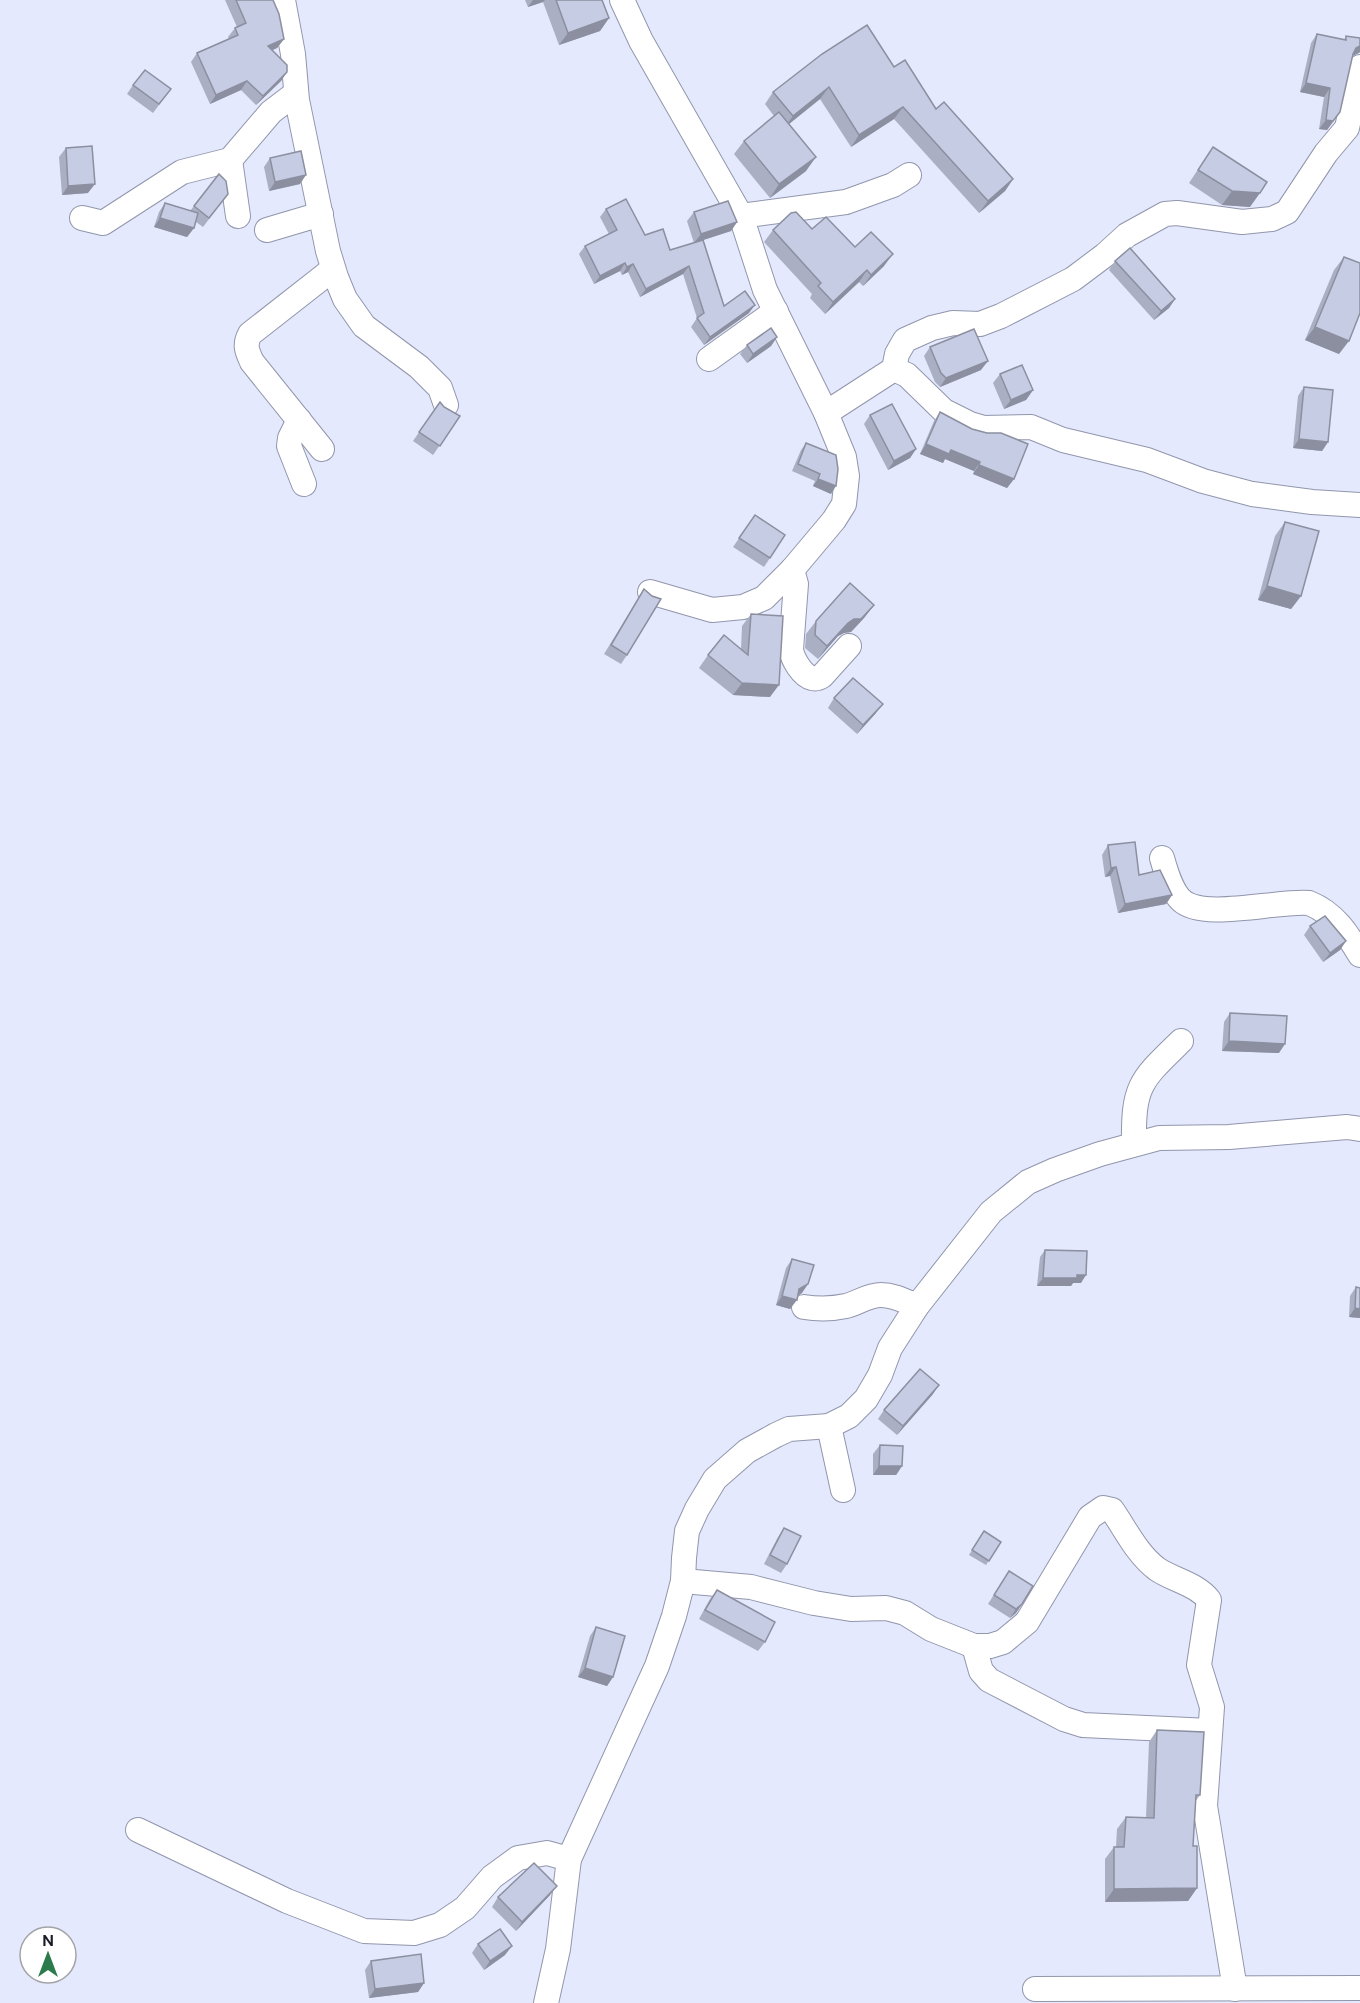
<svg xmlns="http://www.w3.org/2000/svg" width="1360" height="2003" font-family="'DM Sans',sans-serif">
<style>
.lines{fill:none;stroke-linecap:round;stroke-linejoin:round}
.minor-casing{stroke:#9196ac;stroke-width:26}
.minor{stroke:#fff;stroke-width:24}
.wall{fill:#aaafc4}
.shaded-wall{fill:#8b8fa0}
.building{fill:#c6cce4;stroke:#8b8fa0;stroke-width:1.5}
</style>
<rect width="100%" height="100%" fill="#e5e9fd"/>
<g class="lines">
<g class="minor-casing">
<g id="minor">
<path d="M 283,0 L 293,54 L 297,100 L 328,251 L 336,277 L 345,299 L 364,326 L 419,367 L 440,388 L 446,405"/>
<path d="M 622,0 L 641,41 L 741,216 L 765,290 L 826,413 L 894,369 L 907,375 L 944,411 L 970,424 L 984,428 L 1031,427 L 1063,440 L 1147,460 L 1203,481 L 1252,494 L 1312,502 L 1360,505"/>
<path d="M 230,160 L 238,216"/>
<path d="M 741,216 L 846,202 L 893,185 L 909,175"/>
<path d="M 82,218 L 103,223 L 182,172 L 230,160 L 271,112 L 296,93"/>
<path d="M 267,230 L 321,214"/>
<path d="M 709,359 L 776,311"/>
<path d="M 894,369 L 897,354 L 905,340 L 932,328 L 953,323 L 980,324 L 1001,316 L 1073,279 L 1105,255 L 1127,235 L 1165,214 L 1177,213 L 1242,222 L 1272,219 L 1287,212 L 1326,153 L 1347,128 L 1360,67"/>
<path d="M 299,420 L 290,438 L 289,446 L 304,484"/>
<path d="M 322,449 L 252,362 C 247,351 244,345 250,334 L 333,269"/>
<path d="M 792,570 L 796,584 L 791,649 C 792,658 802,676 812,678 C 816,679 819,678 822,676 L 849,646"/>
<path d="M 650,592 L 712,610 L 743,607 L 764,598 L 792,570 L 834,520 L 844,504 L 847,476 L 844,457 L 826,413"/>
<path d="M 1162,858 C 1166,872 1171,890 1181,900 C 1203,921 1278,900 1309,903 C 1334,913 1347,933 1360,955"/>
<path d="M 1134,1143 C 1133,1085 1141,1080 1181,1041"/>
<path d="M 804,1307 C 817,1309 832,1309 846,1306 C 858,1303 868,1295 881,1295 C 894,1295 905,1301 917,1306"/>
<path d="M 829,1426 L 843,1490"/>
<path d="M 683,1581 L 751,1587 L 814,1603 L 851,1609 L 886,1608 L 905,1613 L 931,1629 L 974,1646 L 990,1646 L 1003,1642 L 1027,1622 L 1090,1517 L 1103,1508 L 1112,1510 C 1126,1530 1137,1554 1157,1569 C 1173,1580 1197,1584 1209,1600 L 1199,1665 L 1212,1707 L 1205,1806 L 1235,1989"/>
<path d="M 974,1646 L 981,1671 L 989,1680 L 1064,1719 L 1083,1725 L 1210,1731"/>
<path d="M 138,1830 L 287,1901 L 364,1931 L 414,1933 L 440,1925 L 465,1908 L 492,1877 L 518,1858 L 547,1853 L 569,1859"/>
<path d="M 1035,1989 L 1360,1988"/>
<path d="M 546,2003 L 558,1949 L 569,1859 L 657,1666 L 674,1616 L 683,1581 L 684,1558 L 687,1531 L 697,1509 L 715,1479 L 747,1451 L 776,1435 L 789,1429 L 829,1426 L 849,1416 L 866,1399 L 880,1375 L 890,1348 L 917,1306 L 991,1212 L 1028,1182 L 1055,1170 L 1100,1154 L 1159,1138 L 1229,1137 L 1347,1127 L 1360,1129"/>
</g>
</g>
<use href="#minor" class="minor"/>
</g>
<g class="wall">
<path d="M 225,0 L 273,0 L 284,39 L 277,48 L 272,50 L 287,72 L 281,81 L 256,105 L 241,90 L 210,104 L 191,62 L 197,53 L 229,39 L 228,37 L 235,28 L 237,27 Z"/>
<path d="M 525,0 L 602,0 L 609,18 L 600,31 L 559,45 L 543,2 L 528,7 Z"/>
<path d="M 1317,34 L 1344,40 L 1346,36 L 1360,38 L 1360,52 L 1352,56 L 1340,112 L 1327,130 L 1319,129 L 1324,97 L 1300,92 L 1311,43 Z"/>
<path d="M 894,67 L 936,109 L 1013,179 L 1005,191 L 979,213 L 894,119 L 851,147 L 820,99 L 789,124 L 806,171 L 770,198 L 734,154 L 744,141 L 774,116 L 765,104 L 773,92 Z"/>
<path d="M 133,85 L 171,89 L 153,113 L 127,94 Z"/>
<path d="M 1213,147 L 1250,207 L 1222,205 L 1189,183 Z"/>
<path d="M 66,148 L 88,193 L 62,195 L 59,157 Z"/>
<path d="M 270,158 L 300,184 L 269,191 L 264,167 Z"/>
<path d="M 219,174 L 228,194 L 203,227 L 196,222 L 194,228 L 187,237 L 154,227 L 159,212 L 165,203 L 190,211 Z"/>
<path d="M 606,209 L 645,235 L 670,250 L 703,240 L 724,306 L 749,313 L 704,345 L 691,327 L 697,318 L 683,274 L 640,297 L 628,272 L 622,275 L 620,271 L 594,284 L 579,254 L 585,246 L 609,234 L 600,217 Z"/>
<path d="M 694,212 L 737,222 L 731,231 L 694,243 L 687,221 Z"/>
<path d="M 812,229 L 855,247 L 884,266 L 863,286 L 859,282 L 825,314 L 810,298 L 812,294 L 764,242 L 773,230 Z"/>
<path d="M 1344,257 L 1339,354 L 1305,340 L 1334,270 Z"/>
<path d="M 1115,261 L 1175,299 L 1169,308 L 1154,320 L 1109,270 Z"/>
<path d="M 777,337 L 771,346 L 747,363 L 740,354 L 747,345 Z"/>
<path d="M 930,347 L 981,370 L 940,387 L 935,382 L 924,356 Z"/>
<path d="M 1000,374 L 1033,390 L 1026,400 L 1004,409 L 993,383 Z"/>
<path d="M 1304,387 L 1328,442 L 1322,451 L 1293,448 L 1298,396 Z"/>
<path d="M 440,402 L 444,407 L 460,416 L 433,455 L 413,441 Z"/>
<path d="M 940,412 L 1014,479 L 1007,488 L 973,474 L 974,471 L 945,459 L 943,463 L 920,454 L 934,421 Z"/>
<path d="M 870,415 L 916,449 L 910,458 L 888,470 L 864,424 Z"/>
<path d="M 806,443 L 831,494 L 813,486 L 815,481 L 792,471 L 801,450 Z"/>
<path d="M 755,515 L 785,535 L 764,567 L 733,547 Z"/>
<path d="M 1285,522 L 1301,596 L 1291,609 L 1258,600 L 1275,536 Z"/>
<path d="M 644,589 L 627,655 L 621,664 L 604,654 Z"/>
<path d="M 874,605 L 864,618 L 851,632 L 844,633 L 838,636 L 818,659 L 805,648 L 806,634 L 816,621 Z"/>
<path d="M 751,614 L 770,697 L 733,695 L 699,668 L 708,655 L 741,649 L 742,626 Z"/>
<path d="M 834,698 L 876,713 L 857,734 L 828,708 Z"/>
<path d="M 1108,845 L 1139,875 L 1172,895 L 1166,904 L 1118,913 L 1110,876 L 1105,877 L 1102,855 Z"/>
<path d="M 1310,926 L 1346,941 L 1340,950 L 1323,962 L 1304,935 Z"/>
<path d="M 1230,1013 L 1279,1053 L 1222,1051 L 1224,1022 Z"/>
<path d="M 1045,1250 L 1081,1283 L 1073,1283 L 1071,1286 L 1037,1286 L 1040,1257 Z"/>
<path d="M 792,1259 L 802,1293 L 798,1296 L 790,1309 L 776,1305 L 786,1268 Z"/>
<path d="M 1356,1287 L 1360,1318 L 1349,1317 L 1350,1296 Z"/>
<path d="M 933,1394 L 897,1435 L 878,1419 L 884,1410 Z"/>
<path d="M 880,1445 L 902,1466 L 896,1475 L 873,1475 L 873,1454 Z"/>
<path d="M 784,1528 L 787,1564 L 781,1573 L 764,1564 L 778,1537 Z"/>
<path d="M 984,1531 L 1001,1542 L 986,1565 L 969,1555 Z"/>
<path d="M 1009,1571 L 1022,1604 L 1016,1613 L 1010,1618 L 988,1604 Z"/>
<path d="M 717,1590 L 765,1642 L 758,1651 L 699,1619 L 710,1599 Z"/>
<path d="M 596,1627 L 613,1677 L 607,1686 L 578,1677 L 590,1636 Z"/>
<path d="M 1157,1730 L 1200,1795 L 1195,1802 L 1193,1846 L 1197,1888 L 1188,1901 L 1105,1902 L 1105,1859 L 1114,1847 L 1116,1847 L 1117,1829 L 1126,1817 L 1146,1817 L 1149,1742 Z"/>
<path d="M 550,1895 L 516,1931 L 492,1907 L 498,1897 Z"/>
<path d="M 478,1944 L 505,1955 L 484,1970 L 472,1953 Z"/>
<path d="M 371,1961 L 424,1983 L 418,1992 L 369,1998 L 365,1970 Z"/>
</g>
<g class="shaded-wall">
<path d="M 533,0 L 545,0 L 543,2 L 528,7 Z"/>
<path d="M 609,18 L 600,31 L 559,45 L 568,33 Z"/>
<path d="M 284,39 L 277,48 L 262,55 L 268,46 Z"/>
<path d="M 1360,46 L 1360,52 L 1359,53 L 1350,57 L 1356,48 Z"/>
<path d="M 287,72 L 281,81 L 256,105 L 263,96 Z"/>
<path d="M 247,81 L 241,90 L 210,104 L 216,95 Z"/>
<path d="M 1306,83 L 1330,88 L 1324,97 L 1300,92 Z"/>
<path d="M 829,87 L 820,99 L 784,128 L 793,116 Z"/>
<path d="M 903,107 L 894,119 L 851,147 L 859,135 Z"/>
<path d="M 1340,112 L 1327,130 L 1319,129 L 1326,120 Z"/>
<path d="M 816,157 L 806,171 L 770,198 L 779,184 Z"/>
<path d="M 306,175 L 300,184 L 269,191 L 275,182 Z"/>
<path d="M 1013,179 L 1005,191 L 979,213 L 988,201 Z"/>
<path d="M 95,184 L 88,193 L 62,195 L 68,186 Z"/>
<path d="M 1232,191 L 1260,193 L 1250,207 L 1222,205 Z"/>
<path d="M 160,218 L 194,228 L 187,237 L 154,227 Z"/>
<path d="M 737,222 L 731,231 L 694,243 L 701,234 Z"/>
<path d="M 893,254 L 884,266 L 863,286 L 871,275 Z"/>
<path d="M 625,263 L 620,271 L 594,284 L 600,276 Z"/>
<path d="M 633,264 L 628,272 L 622,275 L 627,267 Z"/>
<path d="M 689,266 L 683,274 L 640,297 L 646,289 Z"/>
<path d="M 867,270 L 859,282 L 825,314 L 833,302 Z"/>
<path d="M 1175,299 L 1169,308 L 1154,320 L 1161,311 Z"/>
<path d="M 755,305 L 749,313 L 704,345 L 710,337 Z"/>
<path d="M 1315,327 L 1349,341 L 1339,354 L 1305,340 Z"/>
<path d="M 777,337 L 771,346 L 747,363 L 753,354 Z"/>
<path d="M 988,361 L 981,370 L 940,387 L 946,378 Z"/>
<path d="M 1033,390 L 1026,400 L 1004,409 L 1011,400 Z"/>
<path d="M 1299,439 L 1328,442 L 1322,451 L 1293,448 Z"/>
<path d="M 926,444 L 951,450 L 980,462 L 974,471 L 945,459 L 943,463 L 920,454 Z"/>
<path d="M 916,449 L 910,458 L 888,470 L 894,461 Z"/>
<path d="M 979,465 L 1014,479 L 1007,488 L 973,474 Z"/>
<path d="M 818,479 L 836,486 L 831,494 L 813,486 Z"/>
<path d="M 1267,586 L 1301,596 L 1291,609 L 1258,600 Z"/>
<path d="M 874,605 L 864,618 L 851,632 L 844,633 L 838,636 L 818,659 L 827,646 L 848,623 Z"/>
<path d="M 742,683 L 779,685 L 770,697 L 733,695 Z"/>
<path d="M 883,704 L 876,713 L 857,734 L 863,725 Z"/>
<path d="M 1116,867 L 1110,876 L 1105,877 L 1111,868 Z"/>
<path d="M 1172,895 L 1166,904 L 1118,913 L 1125,904 Z"/>
<path d="M 1346,941 L 1340,950 L 1323,962 L 1330,953 Z"/>
<path d="M 1229,1041 L 1285,1044 L 1279,1053 L 1222,1051 Z"/>
<path d="M 1077,1275 L 1086,1275 L 1081,1283 L 1073,1283 L 1071,1286 L 1037,1286 L 1043,1278 Z"/>
<path d="M 808,1284 L 802,1293 L 793,1298 L 799,1289 Z"/>
<path d="M 782,1296 L 797,1300 L 790,1309 L 776,1305 Z"/>
<path d="M 1355,1308 L 1360,1309 L 1360,1318 L 1349,1317 Z"/>
<path d="M 939,1385 L 933,1394 L 897,1435 L 903,1426 Z"/>
<path d="M 879,1466 L 902,1466 L 896,1475 L 873,1475 Z"/>
<path d="M 1022,1604 L 1016,1613 L 1010,1618 L 1016,1609 Z"/>
<path d="M 585,1668 L 613,1677 L 607,1686 L 578,1677 Z"/>
<path d="M 557,1886 L 550,1895 L 516,1931 L 522,1922 Z"/>
<path d="M 1197,1888 L 1188,1901 L 1105,1902 L 1114,1889 Z"/>
<path d="M 512,1946 L 505,1955 L 484,1970 L 490,1961 Z"/>
<path d="M 424,1983 L 418,1992 L 369,1998 L 375,1989 Z"/>
</g>
<g class="building">
<path d="M 236,0 L 273,0 L 279,14 L 284,39 L 268,46 L 287,65 L 287,72 L 263,96 L 247,81 L 216,95 L 197,53 L 238,35 L 235,28 L 246,23 Z"/>
<path d="M 556,0 L 602,0 L 609,18 L 568,33 Z"/>
<path d="M 867,25 L 894,67 L 905,60 L 936,109 L 944,102 L 1013,179 L 988,201 L 903,107 L 859,135 L 829,87 L 793,116 L 773,92 L 822,54 Z"/>
<path d="M 1317,34 L 1346,40 L 1346,36 L 1360,38 L 1360,46 L 1356,48 L 1353,54 L 1340,112 L 1333,121 L 1326,120 L 1330,88 L 1306,83 Z"/>
<path d="M 145,70 L 171,89 L 159,104 L 133,85 Z"/>
<path d="M 779,112 L 816,157 L 779,184 L 744,141 Z"/>
<path d="M 92,146 L 95,184 L 68,186 L 66,148 Z"/>
<path d="M 1213,147 L 1267,182 L 1260,193 L 1232,191 L 1198,170 Z"/>
<path d="M 301,151 L 306,175 L 275,182 L 270,158 Z"/>
<path d="M 219,174 L 226,181 L 228,194 L 209,218 L 194,206 Z"/>
<path d="M 626,199 L 645,235 L 663,229 L 670,250 L 703,240 L 724,306 L 745,291 L 755,305 L 710,337 L 697,318 L 704,313 L 689,266 L 646,289 L 633,264 L 627,267 L 625,263 L 600,276 L 585,246 L 617,230 L 606,209 Z"/>
<path d="M 728,201 L 737,222 L 701,234 L 694,212 Z"/>
<path d="M 165,203 L 198,213 L 194,228 L 160,218 Z"/>
<path d="M 796,212 L 812,229 L 826,217 L 855,247 L 871,232 L 893,254 L 871,275 L 867,270 L 833,302 L 818,286 L 821,283 L 773,230 L 791,213 Z"/>
<path d="M 1130,248 L 1175,299 L 1161,311 L 1115,261 Z"/>
<path d="M 1344,257 L 1360,263 L 1360,313 L 1349,341 L 1315,327 Z"/>
<path d="M 771,328 L 777,337 L 753,354 L 747,345 Z"/>
<path d="M 974,329 L 988,361 L 946,378 L 941,373 L 930,347 Z"/>
<path d="M 1022,365 L 1033,390 L 1011,400 L 1000,374 Z"/>
<path d="M 1304,387 L 1333,390 L 1328,442 L 1299,439 Z"/>
<path d="M 440,402 L 444,407 L 460,416 L 440,446 L 419,432 Z"/>
<path d="M 892,404 L 916,449 L 894,461 L 870,415 Z"/>
<path d="M 940,412 L 972,429 L 987,433 L 1001,433 L 1028,444 L 1014,479 L 979,465 L 980,462 L 951,450 L 949,454 L 926,444 Z"/>
<path d="M 806,443 L 836,455 L 838,469 L 836,486 L 818,479 L 820,474 L 798,464 Z"/>
<path d="M 755,515 L 785,535 L 770,558 L 739,538 Z"/>
<path d="M 1285,522 L 1319,531 L 1301,596 L 1267,586 Z"/>
<path d="M 850,583 L 874,605 L 861,619 L 854,619 L 848,623 L 827,646 L 815,635 L 816,621 Z"/>
<path d="M 644,589 L 652,596 L 661,599 L 627,655 L 611,645 Z"/>
<path d="M 751,614 L 783,616 L 779,685 L 742,683 L 708,655 L 724,635 L 748,655 Z"/>
<path d="M 853,678 L 883,704 L 863,725 L 834,698 Z"/>
<path d="M 1135,842 L 1139,875 L 1160,870 L 1172,895 L 1125,904 L 1116,867 L 1111,868 L 1108,845 Z"/>
<path d="M 1325,916 L 1346,941 L 1330,953 L 1310,926 Z"/>
<path d="M 1230,1013 L 1287,1016 L 1285,1044 L 1229,1041 Z"/>
<path d="M 1045,1250 L 1087,1251 L 1086,1275 L 1077,1275 L 1077,1278 L 1043,1278 Z"/>
<path d="M 792,1259 L 814,1265 L 808,1284 L 799,1289 L 797,1300 L 782,1296 Z"/>
<path d="M 1356,1287 L 1360,1288 L 1360,1309 L 1355,1308 Z"/>
<path d="M 920,1369 L 939,1385 L 903,1426 L 884,1410 Z"/>
<path d="M 880,1445 L 903,1446 L 902,1466 L 879,1466 Z"/>
<path d="M 784,1528 L 801,1536 L 787,1564 L 770,1555 Z"/>
<path d="M 984,1531 L 1001,1542 L 989,1561 L 972,1550 Z"/>
<path d="M 1009,1571 L 1033,1586 L 1022,1604 L 1016,1609 L 994,1595 Z"/>
<path d="M 717,1590 L 775,1622 L 765,1642 L 705,1610 Z"/>
<path d="M 596,1627 L 625,1636 L 613,1677 L 585,1668 Z"/>
<path d="M 1157,1730 L 1204,1732 L 1200,1795 L 1196,1795 L 1193,1846 L 1197,1846 L 1197,1888 L 1114,1889 L 1114,1847 L 1124,1847 L 1126,1817 L 1154,1818 Z"/>
<path d="M 534,1863 L 557,1886 L 522,1922 L 498,1897 Z"/>
<path d="M 500,1929 L 512,1946 L 490,1961 L 478,1944 Z"/>
<path d="M 421,1954 L 424,1983 L 375,1989 L 371,1961 Z"/>
</g>
<g transform="translate(48 1955)"><circle r="28" fill="#ffffff" stroke="#a3a4a8" stroke-width="1.5"/>
<path d="M0-4.5L10 22L0 15L-10 22Z" fill="#2b7b4c"/>
<text y="-9" font-size="16" font-weight="bold" text-anchor="middle" fill="#1a1c25">N</text>
</g>
</svg>
